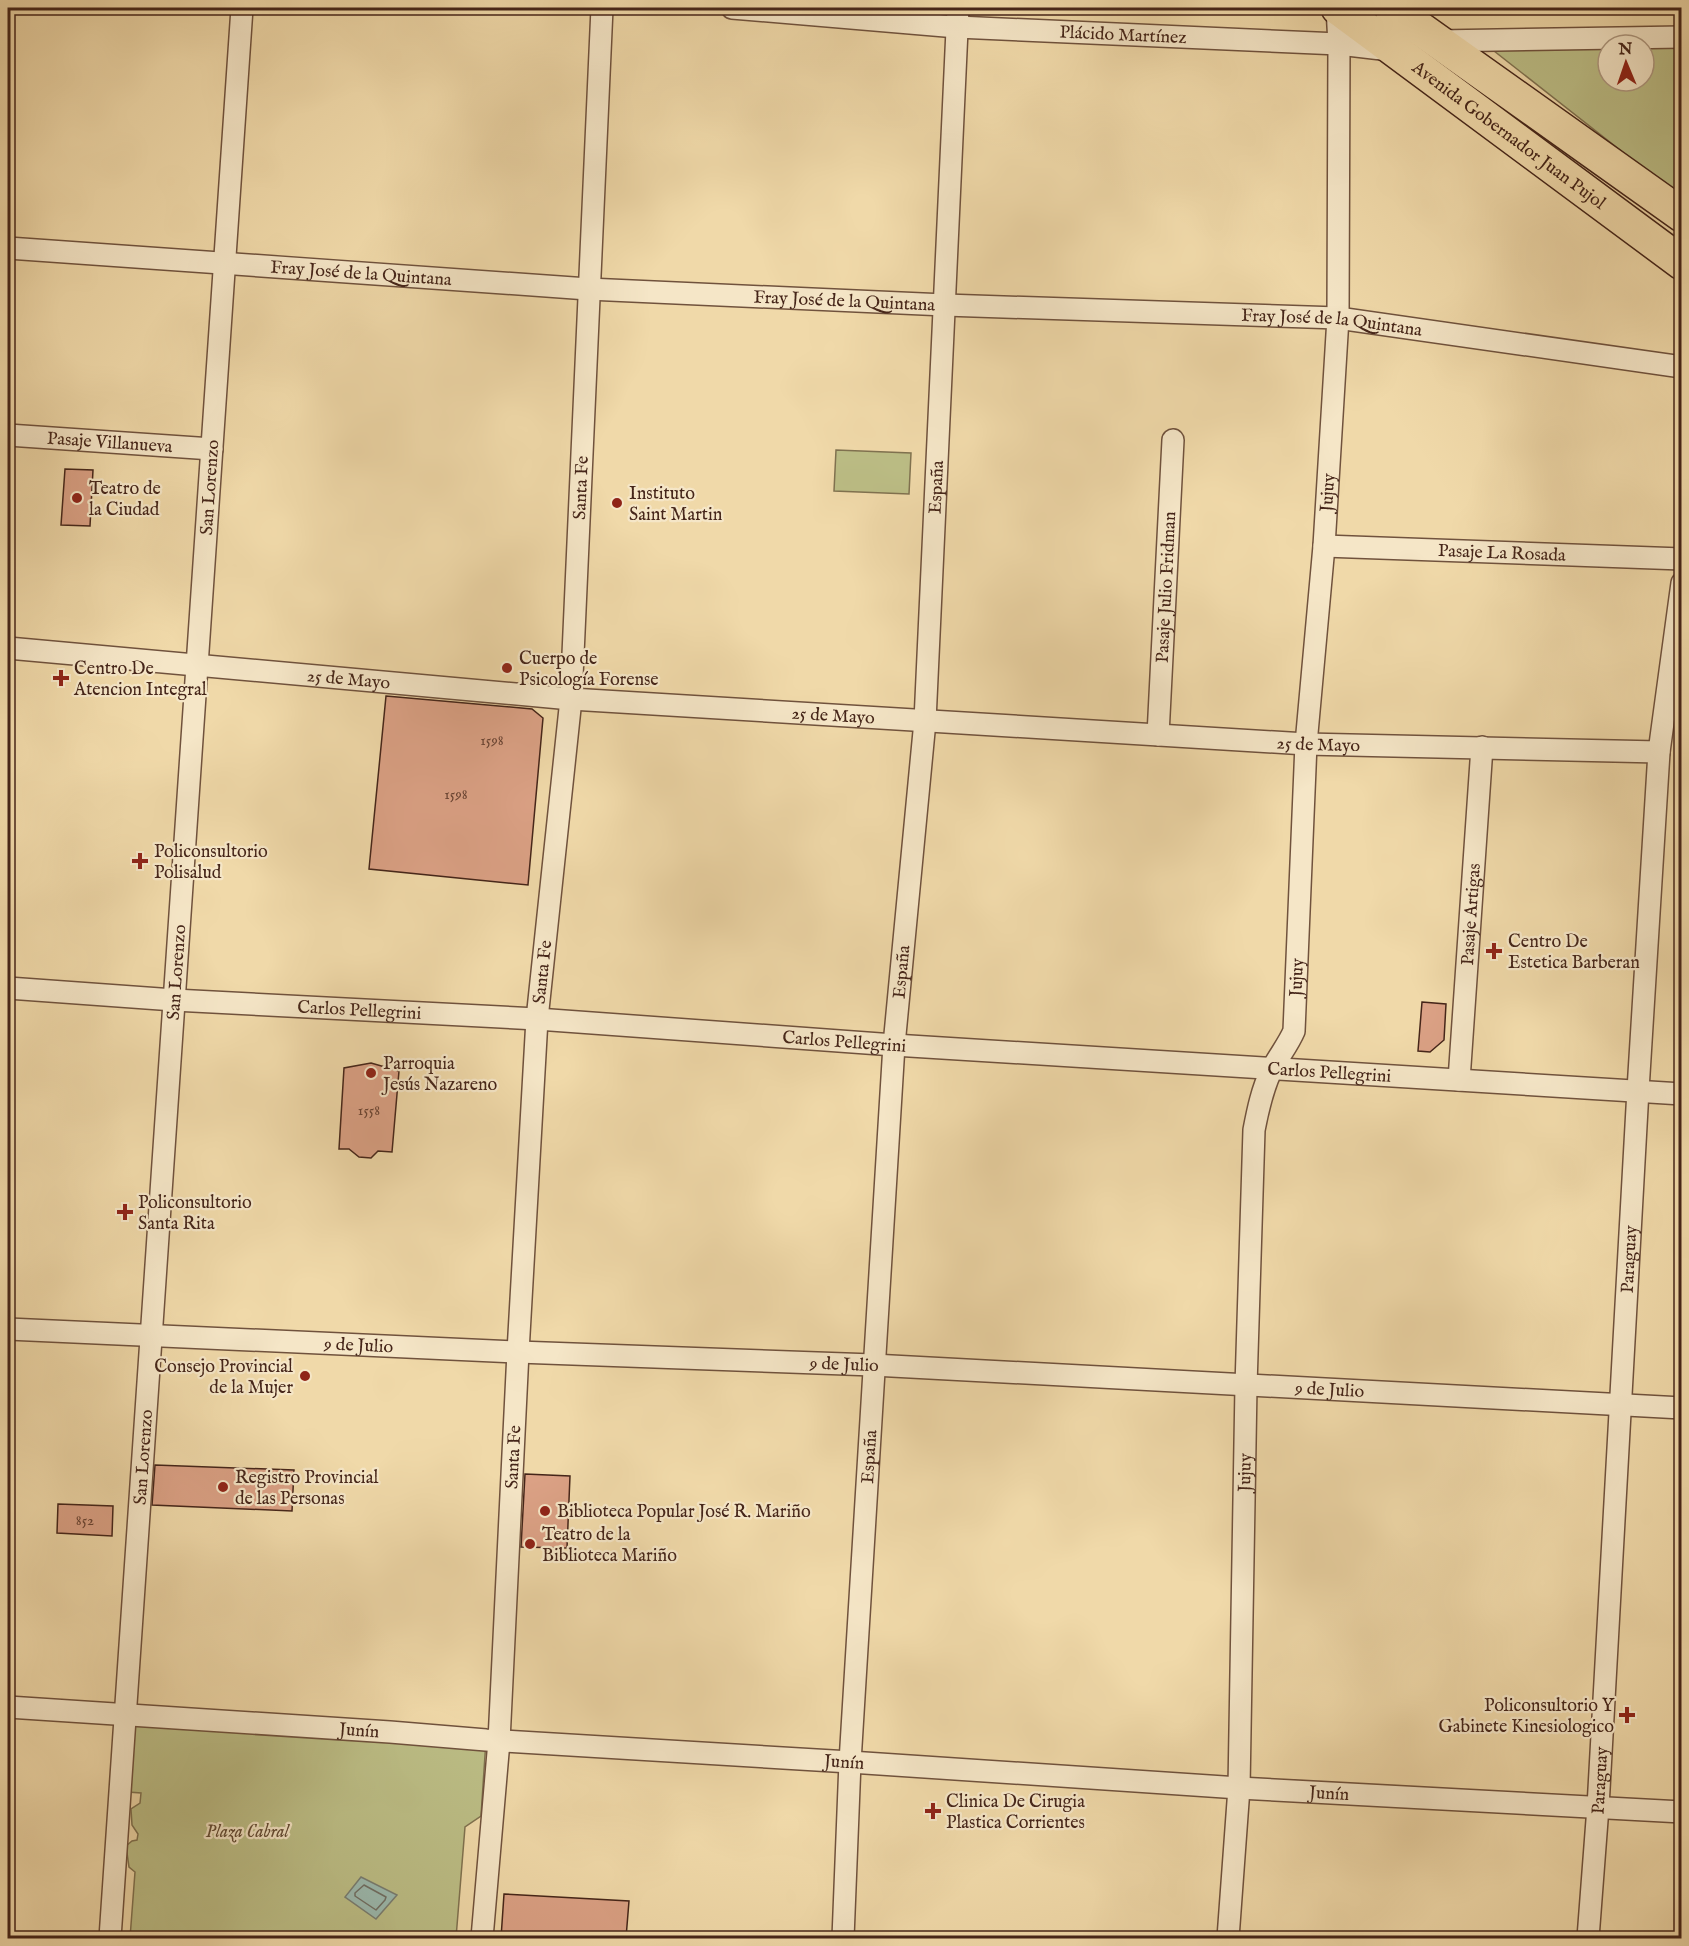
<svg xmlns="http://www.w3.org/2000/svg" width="1689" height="1946" font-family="'IM FELL English',serif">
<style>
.green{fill:#bcbe86;stroke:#807250;stroke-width:1.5}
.water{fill:#9bb9ae;stroke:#797e72;stroke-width:1.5}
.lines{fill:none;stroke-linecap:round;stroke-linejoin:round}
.shore{stroke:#706f64;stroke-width:1.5}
.building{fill:#dba185;stroke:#452519;stroke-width:1.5}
.street-casing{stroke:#70523d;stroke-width:24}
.primary-casing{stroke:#452519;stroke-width:36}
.street{stroke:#f5e6c7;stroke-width:21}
.primary{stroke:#f0d9a9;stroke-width:33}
.poi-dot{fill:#8f2418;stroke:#f5e6c7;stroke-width:2}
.labels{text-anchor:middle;stroke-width:4.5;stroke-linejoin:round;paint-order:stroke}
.number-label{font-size:15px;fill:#6a4434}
.street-label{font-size:18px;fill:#452519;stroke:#f5e6c7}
.poi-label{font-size:18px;fill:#452519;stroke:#f5e6c7;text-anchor:start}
.park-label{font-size:18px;font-style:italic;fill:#634b34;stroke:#f5e6c7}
</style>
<rect width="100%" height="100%" fill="#f0d9a9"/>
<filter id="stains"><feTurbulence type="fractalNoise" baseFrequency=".00333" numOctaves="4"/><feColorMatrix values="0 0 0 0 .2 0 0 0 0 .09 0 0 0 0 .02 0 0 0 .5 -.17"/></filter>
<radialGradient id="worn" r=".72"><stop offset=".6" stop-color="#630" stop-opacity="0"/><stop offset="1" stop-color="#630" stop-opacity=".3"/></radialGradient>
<g class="green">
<path d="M 1644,45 L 1681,45 L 1681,198 L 1489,47 L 1608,46 L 1608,81 L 1644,81 Z"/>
<path d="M 836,450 L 911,453 L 909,494 L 834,491 Z"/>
<path d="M 133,1715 L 486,1740 L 481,1816 L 465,1827 L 456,1938 L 130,1938 L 135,1872 L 129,1867 L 126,1846 L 132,1841 L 137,1840 L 138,1834 L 132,1825 L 131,1809 L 140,1803 L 141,1793 L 128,1792 Z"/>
</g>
<path class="water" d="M 361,1877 L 397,1895 L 376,1919 L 345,1897 Z"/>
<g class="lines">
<path class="shore" d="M 364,1885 L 386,1897 L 385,1900 L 376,1910 L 355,1896 L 355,1893 Z"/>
</g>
<g class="building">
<path d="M 65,469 L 93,470 L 90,526 L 61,525 Z"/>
<path d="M 386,696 L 532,709 L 543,718 L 528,885 L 369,869 Z"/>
<path d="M 1422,1002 L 1446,1004 L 1444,1040 L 1430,1052 L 1418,1051 Z"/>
<path d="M 371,1063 L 399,1071 L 392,1152 L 378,1151 L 371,1158 L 359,1157 L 349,1149 L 339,1149 L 344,1068 Z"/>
<path d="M 155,1465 L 294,1470 L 292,1511 L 152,1505 Z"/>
<path d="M 525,1474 L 570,1476 L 567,1548 L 521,1547 Z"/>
<path d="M 58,1504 L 113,1506 L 112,1536 L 57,1533 Z"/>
<path d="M 504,1894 L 629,1901 L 626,1938 L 501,1938 Z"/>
</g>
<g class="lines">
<g class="street-casing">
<g id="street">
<path id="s1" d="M 732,8 L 957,27 L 1339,44 L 1390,50"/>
<path d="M 1438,41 L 1682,37"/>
<path id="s2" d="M 8,248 L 588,289 L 945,305 L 1338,318 L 1682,367"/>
<path id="s3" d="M 8,435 L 212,449"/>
<path id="s4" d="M 1324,546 L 1682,559"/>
<path id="s5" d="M 8,648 L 571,699 L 1306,744 L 1659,752"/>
<path id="s6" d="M 1158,735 L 1173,440"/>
<path id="s7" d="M 8,988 L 174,1000 L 537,1019 L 894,1045 L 1682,1094"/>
<path id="s8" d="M 1459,1080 L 1482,747"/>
<path id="s9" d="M 8,1329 L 518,1352 L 873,1365 L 1682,1408"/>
<path id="s10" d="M 8,1707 L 390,1732 L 486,1740 L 850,1762 L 1239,1788 L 1682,1812"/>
<path id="s11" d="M 110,1938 L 242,8"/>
<path id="s12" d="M 482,1938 L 499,1741 L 518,1352 L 537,1019 L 571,699 L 602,8"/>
<path id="s13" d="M 843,1938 L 850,1762 L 894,1045 L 925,721 L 958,8"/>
<path id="s14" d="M 1228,1938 L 1239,1788 L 1246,1386 L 1254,1130 C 1258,1109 1262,1090 1271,1071 C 1278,1057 1288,1045 1294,1031 L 1306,744 L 1324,546 L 1338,318 L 1339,44 L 1337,8"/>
<path id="s15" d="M 1588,1938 L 1598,1807 L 1638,1090 L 1659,752 L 1682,583"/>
</g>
</g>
<g class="primary-casing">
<g id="primary">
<path id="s16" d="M 1338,8 L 1682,263"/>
<path d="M 1391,8 L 1682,215"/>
</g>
</g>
<use href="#street" class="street"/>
<use href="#primary" class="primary"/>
</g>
<g class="poi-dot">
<circle cx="77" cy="498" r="6"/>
<circle cx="617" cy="503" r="6"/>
<circle cx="507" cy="668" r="6"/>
<path d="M58 669h6v6h6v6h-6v6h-6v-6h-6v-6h6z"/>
<path d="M137 852h6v6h6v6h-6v6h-6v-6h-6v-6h6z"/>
<path d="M1491 942h6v6h6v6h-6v6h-6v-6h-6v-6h6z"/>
<circle cx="371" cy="1073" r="6"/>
<path d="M122 1203h6v6h6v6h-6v6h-6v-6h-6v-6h6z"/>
<circle cx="305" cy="1376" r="6"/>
<circle cx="223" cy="1487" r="6"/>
<circle cx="545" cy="1511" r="6"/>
<circle cx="530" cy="1544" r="6"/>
<path d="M1624 1706h6v6h6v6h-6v6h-6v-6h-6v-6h6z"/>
<path d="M930 1802h6v6h6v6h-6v6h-6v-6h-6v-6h6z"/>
</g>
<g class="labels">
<g class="number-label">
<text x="492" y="745">1598</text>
<text x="456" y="799">1598</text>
<text x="369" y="1115">1558</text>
<text x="85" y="1525">852</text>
</g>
<g class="street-label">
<text dy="6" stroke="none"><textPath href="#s1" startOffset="392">Plácido Martínez</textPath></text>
<text dy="6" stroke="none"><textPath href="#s16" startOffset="213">Avenida Gobernador Juan Pujol</textPath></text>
<text dy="6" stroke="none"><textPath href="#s2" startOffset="354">Fray José de la Quintana</textPath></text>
<text dy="6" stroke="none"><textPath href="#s2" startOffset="838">Fray José de la Quintana</textPath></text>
<text dy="6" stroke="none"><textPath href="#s2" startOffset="1326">Fray José de la Quintana</textPath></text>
<text dy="6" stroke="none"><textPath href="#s3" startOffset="102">Pasaje Villanueva</textPath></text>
<text dy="6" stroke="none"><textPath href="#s11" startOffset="1454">San Lorenzo</textPath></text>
<text dy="6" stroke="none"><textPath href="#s13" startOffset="1454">España</textPath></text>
<text dy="6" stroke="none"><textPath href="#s12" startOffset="1454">Santa Fe</textPath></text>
<text dy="6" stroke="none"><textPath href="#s14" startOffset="1456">Jujuy</textPath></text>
<text dy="6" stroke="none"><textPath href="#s4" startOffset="178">Pasaje La Rosada</textPath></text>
<text dy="6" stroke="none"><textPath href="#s6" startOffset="148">Pasaje Julio Fridman</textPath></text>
<text dy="6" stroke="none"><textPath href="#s5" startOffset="342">25 de Mayo</textPath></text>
<text dy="6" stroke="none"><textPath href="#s5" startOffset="828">25 de Mayo</textPath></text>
<text dy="6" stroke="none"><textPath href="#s5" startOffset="1314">25 de Mayo</textPath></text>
<text dy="6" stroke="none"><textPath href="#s8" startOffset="166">Pasaje Artigas</textPath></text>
<text dy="6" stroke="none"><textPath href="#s11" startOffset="968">San Lorenzo</textPath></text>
<text dy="6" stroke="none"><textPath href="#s12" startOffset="968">Santa Fe</textPath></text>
<text dy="6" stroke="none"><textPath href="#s13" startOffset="968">España</textPath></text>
<text dy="6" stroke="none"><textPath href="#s14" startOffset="970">Jujuy</textPath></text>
<text dy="6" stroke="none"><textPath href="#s7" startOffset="352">Carlos Pellegrini</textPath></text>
<text dy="6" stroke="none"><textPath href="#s7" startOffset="838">Carlos Pellegrini</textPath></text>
<text dy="6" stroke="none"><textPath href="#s7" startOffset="1324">Carlos Pellegrini</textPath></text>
<text dy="6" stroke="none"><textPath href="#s15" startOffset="680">Paraguay</textPath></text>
<text dy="6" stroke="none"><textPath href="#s9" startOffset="351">9 de Julio</textPath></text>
<text dy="6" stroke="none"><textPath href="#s9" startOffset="837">9 de Julio</textPath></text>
<text dy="6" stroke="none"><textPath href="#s9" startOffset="1323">9 de Julio</textPath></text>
<text dy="6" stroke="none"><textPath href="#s11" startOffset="482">San Lorenzo</textPath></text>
<text dy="6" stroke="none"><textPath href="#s12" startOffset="482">Santa Fe</textPath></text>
<text dy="6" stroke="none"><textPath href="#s13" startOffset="482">España</textPath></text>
<text dy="6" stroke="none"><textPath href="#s14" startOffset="466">Jujuy</textPath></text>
<text dy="6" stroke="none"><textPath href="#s10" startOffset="352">Junín</textPath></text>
<text dy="6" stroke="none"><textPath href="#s10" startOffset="838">Junín</textPath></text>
<text dy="6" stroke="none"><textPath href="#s15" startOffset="158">Paraguay</textPath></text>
<text dy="6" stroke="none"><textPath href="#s10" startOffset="1324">Junín</textPath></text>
</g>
<g class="poi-label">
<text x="89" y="494">Teatro de<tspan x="89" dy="21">la Ciudad</tspan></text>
<text x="629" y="499">Instituto<tspan x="629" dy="21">Saint Martin</tspan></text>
<text x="519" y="664">Cuerpo de<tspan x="519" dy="21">Psicología Forense</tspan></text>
<text x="74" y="674">Centro De<tspan x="74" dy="21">Atencion Integral</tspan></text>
<text x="154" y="857">Policonsultorio<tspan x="154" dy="21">Polisalud</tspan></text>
<text x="1508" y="947">Centro De<tspan x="1508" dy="21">Estetica Barberan</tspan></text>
<text x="383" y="1069">Parroquia<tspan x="383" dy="21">Jesús Nazareno</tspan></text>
<text x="138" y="1208">Policonsultorio<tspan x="138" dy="21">Santa Rita</tspan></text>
<text x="293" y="1372" text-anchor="end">Consejo Provincial<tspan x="293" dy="21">de la Mujer</tspan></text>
<text x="235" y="1483">Registro Provincial<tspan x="235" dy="21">de las Personas</tspan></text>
<text x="557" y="1517">Biblioteca Popular José R. Mariño</text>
<text x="542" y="1540">Teatro de la<tspan x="542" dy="21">Biblioteca Mariño</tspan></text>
<text x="1614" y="1711" text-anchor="end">Policonsultorio Y<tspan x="1614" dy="21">Gabinete Kinesiologico</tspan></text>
<text x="946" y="1807">Clinica De Cirugia<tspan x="946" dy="21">Plastica Corrientes</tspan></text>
</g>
<g class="park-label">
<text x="247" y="1837">Plaza Cabral</text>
</g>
</g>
<rect width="1689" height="1946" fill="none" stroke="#f0d9a9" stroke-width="30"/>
<rect x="9" y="9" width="1671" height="1928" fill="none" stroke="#452519" stroke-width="3"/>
<rect x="15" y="15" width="1659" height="1916" fill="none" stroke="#452519" stroke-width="1.5"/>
<g transform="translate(1626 63) rotate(358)"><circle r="28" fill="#f5e6c7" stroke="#af9981" stroke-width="1.5"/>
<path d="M0-4.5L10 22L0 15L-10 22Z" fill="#8f2418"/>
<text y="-9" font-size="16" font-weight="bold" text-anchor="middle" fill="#452519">N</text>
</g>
<rect width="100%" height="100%" filter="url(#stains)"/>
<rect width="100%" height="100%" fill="url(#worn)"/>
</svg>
